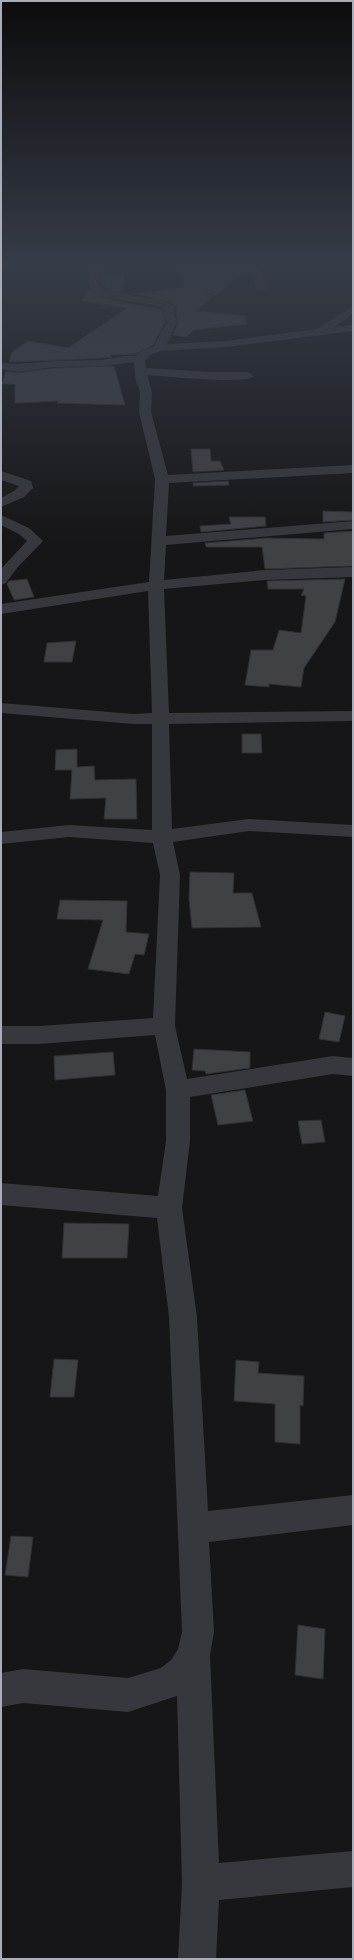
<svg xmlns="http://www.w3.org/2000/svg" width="354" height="1960" font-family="Figtree,sans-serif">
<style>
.building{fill:#404145;stroke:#303034}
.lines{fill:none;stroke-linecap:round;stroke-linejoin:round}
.minor{fill:#37383d;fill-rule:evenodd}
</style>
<rect width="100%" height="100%" fill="#161618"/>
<g class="building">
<path d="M 180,267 L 249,267 L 249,268 L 216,295 L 205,292 L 213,297 L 196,311 L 246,316 L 246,324 L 194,330 L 186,337 L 173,335 L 178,323 L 176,313 L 177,307 L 167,301 L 134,294 L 184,287 Z"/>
<path d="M 102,273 L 125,274 L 122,292 L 106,289 L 101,282 Z"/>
<path d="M 90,288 L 101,296 L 111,300 L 163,310 L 165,322 L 153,345 L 136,354 L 111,355 L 112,357 L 103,358 L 9,362 L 12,352 L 28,341 L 68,348 L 127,308 L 82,301 Z"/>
<path d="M 114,366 L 125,405 L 57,403 L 58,401 L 15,403 L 15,384 L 2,384 L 6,371 L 18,373 L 54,368 Z"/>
<path d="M 191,449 L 210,449 L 211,461 L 220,461 L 224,470 L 193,472 Z"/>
<path d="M 228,481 L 229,485 L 193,486 L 193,483 Z"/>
<path d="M 323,511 L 353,512 L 353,520 L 323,522 Z"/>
<path d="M 229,517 L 265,517 L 266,526 L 201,532 L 200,526 L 231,524 Z"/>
<path d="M 353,531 L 353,566 L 265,569 L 262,547 L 206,547 L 205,543 L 267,538 L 324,539 L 324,533 Z"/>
<path d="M 27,579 L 34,597 L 14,600 L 7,584 L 9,581 Z"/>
<path d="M 345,579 L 335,622 L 304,668 L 301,687 L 269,684 L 269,687 L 245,685 L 251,650 L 273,650 L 279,630 L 301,633 L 306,596 L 301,595 L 304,589 L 268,589 L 267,581 Z"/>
<path d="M 76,641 L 72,662 L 44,662 L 47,643 Z"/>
<path d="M 242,734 L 261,734 L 262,753 L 242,753 Z"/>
<path d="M 77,749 L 77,767 L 94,766 L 95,780 L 136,779 L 137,819 L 104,819 L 106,798 L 70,799 L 72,770 L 55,770 L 56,750 Z"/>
<path d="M 190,872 L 234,873 L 233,893 L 252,893 L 261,927 L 192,928 L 189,899 Z"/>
<path d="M 60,900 L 127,901 L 126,932 L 149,934 L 144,955 L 135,954 L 129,974 L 88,969 L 103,920 L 57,919 Z"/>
<path d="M 325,1012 L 345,1016 L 339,1042 L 319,1039 Z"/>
<path d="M 194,1049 L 250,1052 L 250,1068 L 206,1074 L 205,1071 L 192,1070 Z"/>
<path d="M 113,1052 L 115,1075 L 55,1080 L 54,1056 Z"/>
<path d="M 245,1090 L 253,1121 L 218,1125 L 211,1095 Z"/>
<path d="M 321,1120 L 325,1142 L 302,1144 L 298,1121 Z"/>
<path d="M 64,1223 L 129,1224 L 127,1258 L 62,1258 Z"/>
<path d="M 54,1359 L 78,1360 L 74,1397 L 50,1397 Z"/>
<path d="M 236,1360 L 259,1362 L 258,1373 L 304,1376 L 303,1406 L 300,1405 L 300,1444 L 275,1442 L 275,1404 L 234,1401 Z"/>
<path d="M 11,1536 L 33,1537 L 28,1577 L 5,1575 Z"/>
<path d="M 298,1625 L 325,1629 L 323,1679 L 295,1675 Z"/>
</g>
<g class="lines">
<g class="minor">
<path d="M 93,267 L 103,267 C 99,277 96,282 105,290 L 167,302 L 176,308 L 174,313 L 177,322 L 167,344 L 226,341 L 317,329 L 353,306 L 353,314 L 334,327 L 353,325 L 353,331 L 226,347 L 161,351 L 152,354 L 145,360 L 146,368 L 210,372 L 248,372 L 254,376 C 248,385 162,376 147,375 L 152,392 L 151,412 L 168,475 L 353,465 L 353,473 L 169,483 L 166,536 L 353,521 L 353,529 L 166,545 L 164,580 L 265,570 L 353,567 L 353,577 L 265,580 L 164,589 L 169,713 L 353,711 L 353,721 L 169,724 L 172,829 L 249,819 L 353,825 L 353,837 L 249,831 L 173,842 L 180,875 L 175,1026 L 187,1079 L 333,1056 L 353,1058 L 353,1076 L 333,1074 L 190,1097 L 190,1141 L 182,1208 L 197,1317 L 208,1511 L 353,1495 L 353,1525 L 209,1542 L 214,1632 L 210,1655 L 219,1863 L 353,1851 L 353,1887 L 219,1900 L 216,1959 L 178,1959 L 182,1883 L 177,1696 L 128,1712 L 23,1703 L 1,1707 L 1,1673 L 23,1669 L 128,1678 L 161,1668 L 171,1660 L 178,1649 L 182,1632 L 169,1317 L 157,1218 L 1,1205 L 1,1183 L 158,1196 L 166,1141 L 166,1090 L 155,1035 L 39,1044 L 1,1044 L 1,1026 L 39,1026 L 153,1018 L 160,875 L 153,843 L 69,837 L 1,844 L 1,832 L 69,825 L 152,830 L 152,724 L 133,724 L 1,713 L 1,703 L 133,714 L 152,713 L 148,591 L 1,614 L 1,604 L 149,582 L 155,479 L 139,412 L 140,392 L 135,377 L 134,362 L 103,366 L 54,367 L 18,372 L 1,369 L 1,363 L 18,364 L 54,361 L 103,360 L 124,356 L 136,356 L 144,350 L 154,346 L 167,322 L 164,313 L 165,309 C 149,300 96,303 89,285 C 86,279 91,273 93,267 Z"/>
<path d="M 250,267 L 260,267 L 266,288 L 265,290 L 257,290 L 256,288 Z"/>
<path d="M 1,471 L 31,481 L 33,488 L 24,497 L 1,507 L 1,498 L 14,491 L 19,486 L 1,480 Z"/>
<path d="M 1,515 L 29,528 L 43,541 L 17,568 L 6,583 L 1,585 L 1,569 L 27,541 L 19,534 L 1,525 Z"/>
</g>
</g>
<linearGradient id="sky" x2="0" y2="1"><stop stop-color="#0c0c0d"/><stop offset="0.49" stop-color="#363c48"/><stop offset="1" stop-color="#363c48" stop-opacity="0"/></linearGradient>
<rect width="354" height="541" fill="url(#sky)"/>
<rect width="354" height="1960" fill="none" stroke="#a8adb8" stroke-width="4"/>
</svg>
